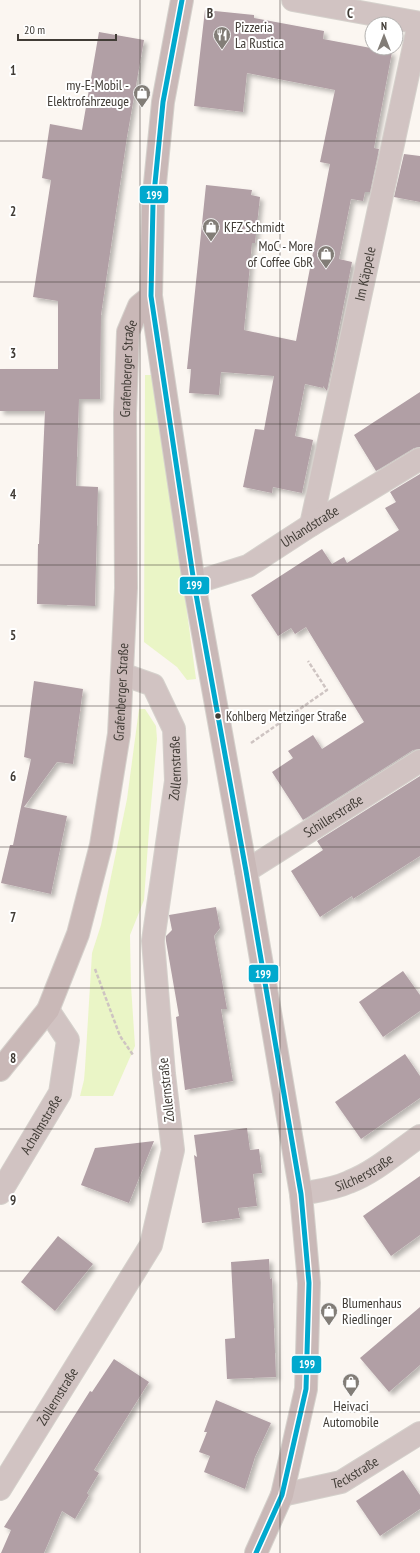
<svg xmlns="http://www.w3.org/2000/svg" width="420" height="1553" font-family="'PT Sans Narrow',sans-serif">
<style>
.green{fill:#eaf5c6}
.building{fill:#b19fa5;filter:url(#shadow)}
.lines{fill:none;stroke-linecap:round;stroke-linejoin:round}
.street-casing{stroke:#d5d1cc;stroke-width:24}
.secondary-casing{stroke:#d5d1cc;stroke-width:24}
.path{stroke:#cec4c2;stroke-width:2.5;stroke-dasharray:4 2;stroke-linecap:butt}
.street{stroke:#d1c3c2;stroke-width:22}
.secondary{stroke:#c9b8b7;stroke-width:22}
.bus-1-casing{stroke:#fff;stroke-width:8}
.bus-1{stroke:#00a9ce;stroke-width:5}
.grid{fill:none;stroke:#413c36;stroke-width:1;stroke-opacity:0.55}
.bus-dot{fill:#413c36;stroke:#fff;stroke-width:1.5}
.labels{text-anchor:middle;stroke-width:4;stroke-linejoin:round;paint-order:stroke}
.bus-label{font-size:13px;fill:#413c36;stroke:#fff;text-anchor:start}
.poi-label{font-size:14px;fill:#413c36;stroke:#fff;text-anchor:start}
.street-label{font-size:14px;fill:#413c36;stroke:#fff}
.grid-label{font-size:13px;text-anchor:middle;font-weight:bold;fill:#413c36;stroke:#fff;stroke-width:4;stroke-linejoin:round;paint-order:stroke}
.line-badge{stroke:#fff;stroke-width:1.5}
.badge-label{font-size:11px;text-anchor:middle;font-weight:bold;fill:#fff}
</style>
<defs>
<filter id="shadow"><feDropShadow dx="3.5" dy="3.5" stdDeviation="2" flood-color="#0004"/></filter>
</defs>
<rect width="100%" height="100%" fill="#fbf6f1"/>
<g class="green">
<path d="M 145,375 L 152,375 L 165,449 L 196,679 L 187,680 L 177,667 L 144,642 Z"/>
<path d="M 139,709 L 145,709 L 156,726 L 157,739 L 150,816 L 144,900 L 130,935 L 131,986 L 135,1046 L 113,1096 L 80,1096 L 84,1080 L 85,1068 L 92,953 L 101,925 L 127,799 Z"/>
</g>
<g class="building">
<path d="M 205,10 L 254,15 L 254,18 L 324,31 L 323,39 L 392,52 L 374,148 L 379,149 L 370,192 L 365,192 L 363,201 L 351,199 L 339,259 L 352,262 L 327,391 L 323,386 L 323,388 L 305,384 L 295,436 L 313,440 L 302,493 L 273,487 L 272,493 L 243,487 L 255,429 L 264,430 L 274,376 L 221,372 L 219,395 L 189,393 L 191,369 L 187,369 L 206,185 L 252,190 L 251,195 L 260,197 L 255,243 L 252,243 L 244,330 L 296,341 L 330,164 L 320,162 L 335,90 L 247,73 L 243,112 L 194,106 Z"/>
<path d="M 99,32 L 144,40 L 127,137 L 101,315 L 100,399 L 79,399 L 76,486 L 98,487 L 95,606 L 37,604 L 38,544 L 39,544 L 45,411 L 0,411 L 0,369 L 58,369 L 58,301 L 33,297 L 51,180 L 42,178 L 50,124 L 82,130 Z"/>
<path d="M 404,154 L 420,156 L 420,202 L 394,197 Z"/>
<path d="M 420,392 L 420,447 L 414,448 L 376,471 L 354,435 Z"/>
<path d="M 420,474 L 420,749 L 413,750 L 303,820 L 272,772 L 293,758 L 288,751 L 313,735 L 322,749 L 364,722 L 306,627 L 295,634 L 291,628 L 278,636 L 251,595 L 322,549 L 332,564 L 344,557 L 347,563 L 399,530 L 385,508 L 396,502 L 390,492 Z"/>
<path d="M 34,681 L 83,689 L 73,764 L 57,762 L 24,807 L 67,816 L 51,894 L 1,883 L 10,845 L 13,845 L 31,759 L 24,757 Z"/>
<path d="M 420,776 L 420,856 L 353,899 L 352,896 L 320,917 L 291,871 L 323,850 L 317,841 Z"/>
<path d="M 216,907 L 220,928 L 214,936 L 227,1009 L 221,1009 L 233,1081 L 185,1090 L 176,1017 L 179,1016 L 166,941 L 166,936 L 172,930 L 169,915 Z"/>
<path d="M 403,971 L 420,995 L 420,1011 L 383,1037 L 359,1002 Z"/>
<path d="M 405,1054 L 420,1076 L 420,1098 L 361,1139 L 335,1102 Z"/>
<path d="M 247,1128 L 250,1150 L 259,1149 L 262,1173 L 253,1174 L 257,1206 L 238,1208 L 240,1218 L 202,1223 L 194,1155 L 197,1157 L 194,1135 Z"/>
<path d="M 154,1141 L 129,1203 L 81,1185 L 95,1148 Z"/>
<path d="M 420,1176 L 420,1235 L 391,1256 L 363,1216 Z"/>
<path d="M 58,1236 L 93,1264 L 55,1311 L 21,1282 Z"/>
<path d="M 269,1259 L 270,1279 L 272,1278 L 276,1377 L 227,1379 L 225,1339 L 235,1338 L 231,1262 Z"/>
<path d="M 420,1307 L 420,1365 L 389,1392 L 360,1358 Z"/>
<path d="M 114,1359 L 149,1382 L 94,1470 L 99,1473 L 87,1493 L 89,1495 L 75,1519 L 62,1511 L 44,1553 L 1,1553 L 11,1530 L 4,1527 L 90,1391 L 92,1392 Z"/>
<path d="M 216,1400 L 271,1423 L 255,1457 L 245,1489 L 204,1472 L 210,1456 L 199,1452 L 207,1432 L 204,1432 Z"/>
<path d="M 403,1470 L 420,1495 L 420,1509 L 380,1536 L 356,1501 Z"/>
</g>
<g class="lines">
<g class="street-casing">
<g id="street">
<path d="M 293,0 L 420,23"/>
<path id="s1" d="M 311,525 L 419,23"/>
<path id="s2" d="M 194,583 L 248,566 L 311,525 L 420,459"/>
<path id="s3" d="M 246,871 L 420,761"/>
<path id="s4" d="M 0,1193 L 60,1093 L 68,1040 L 48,1010"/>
<path id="s5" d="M 301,1194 C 317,1191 334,1189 349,1182 C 375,1172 397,1152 420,1136"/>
<path id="s6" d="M 0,1489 L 151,1245 L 173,1150 L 164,1074 L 153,941 L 176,781 L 174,729 L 153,685 L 122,674"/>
<path id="s7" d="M 282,1495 L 341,1482 L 420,1433"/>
</g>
</g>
<g class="secondary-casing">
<g id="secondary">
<path d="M 182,0 L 163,102 L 153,204 L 151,296 L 194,583 L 246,871 L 301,1194 L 309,1283 L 306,1389 L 282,1495 L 256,1553"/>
<path id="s8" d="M 0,1070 L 48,1010 L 78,934 L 101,845 L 119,734 L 126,588 L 125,413 L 128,332 L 139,306 L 151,296"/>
</g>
</g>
<g class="path">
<path d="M 251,743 L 327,690 L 308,661"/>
<path d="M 95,969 L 120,1036 L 133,1055"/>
</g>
<use href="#street" class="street"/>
<use href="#secondary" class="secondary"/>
<g class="bus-1-casing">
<path id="bus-1" d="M 182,0 L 163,102 L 153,204 L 151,296 L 194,583 L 246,871 L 301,1194 L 309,1283 L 306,1389 L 282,1495 L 256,1553"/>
</g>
<use href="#bus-1" class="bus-1"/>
</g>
<path class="grid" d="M 140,0 L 140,1553M 280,0 L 280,1553M 0,141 L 420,141M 0,282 L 420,282M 0,424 L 420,424M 0,565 L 420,565M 0,706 L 420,706M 0,847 L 420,847M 0,988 L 420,988M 0,1129 L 420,1129M 0,1271 L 420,1271M 0,1412 L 420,1412"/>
<defs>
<g id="restaurant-pin" transform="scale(0.9)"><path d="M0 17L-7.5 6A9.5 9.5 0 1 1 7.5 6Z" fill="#827d77" stroke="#fff"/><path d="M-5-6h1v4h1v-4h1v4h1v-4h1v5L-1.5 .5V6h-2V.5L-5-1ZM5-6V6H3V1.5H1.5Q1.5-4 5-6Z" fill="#fff"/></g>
<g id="shop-pin" transform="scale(0.9)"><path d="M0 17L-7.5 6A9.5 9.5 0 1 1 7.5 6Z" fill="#827d77" stroke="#fff"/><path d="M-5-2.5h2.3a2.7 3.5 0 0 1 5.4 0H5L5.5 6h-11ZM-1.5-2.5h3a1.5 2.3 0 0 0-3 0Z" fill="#fff"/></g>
</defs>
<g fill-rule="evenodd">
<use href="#restaurant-pin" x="222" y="35"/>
<use href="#shop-pin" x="142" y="93"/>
<use href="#shop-pin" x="211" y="227"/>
<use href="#shop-pin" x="326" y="254"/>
<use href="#shop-pin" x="329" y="1311"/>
<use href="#shop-pin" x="351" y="1382"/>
</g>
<circle class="bus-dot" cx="218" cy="716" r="3.5"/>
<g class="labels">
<g class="bus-label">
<text x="226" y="721">Kohlberg Metzinger Straße</text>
</g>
<g class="poi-label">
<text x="235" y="32">Pizzeria<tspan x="235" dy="16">La Rustica</tspan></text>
<text x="129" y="90" text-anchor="end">my-E-Mobil -<tspan x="129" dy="16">Elektrofahrzeuge</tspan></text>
<text x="224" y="232">KFZ Schmidt</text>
<text x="313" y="251" text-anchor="end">MoC - More<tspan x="313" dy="16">of Coffee GbR</tspan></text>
<text x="342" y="1308">Blumenhaus<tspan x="342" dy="16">Riedlinger</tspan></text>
<text x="351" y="1411" text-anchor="middle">Heivaci<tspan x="351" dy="16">Automobile</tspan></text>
</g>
<g class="street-label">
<text dy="5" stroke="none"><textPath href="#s1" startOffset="257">Im Käppele</textPath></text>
<text dy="5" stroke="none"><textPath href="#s8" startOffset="729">Grafenberger Straße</textPath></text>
<text dy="5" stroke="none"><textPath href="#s2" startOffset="130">Uhlandstraße</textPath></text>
<text dy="5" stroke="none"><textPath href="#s8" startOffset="405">Grafenberger Straße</textPath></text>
<text dy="5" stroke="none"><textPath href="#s6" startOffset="769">Zollernstraße</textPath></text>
<text dy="5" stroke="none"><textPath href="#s3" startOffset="103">Schillerstraße</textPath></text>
<text transform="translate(166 1090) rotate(-96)" y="5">Zollernstraße</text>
<text dy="5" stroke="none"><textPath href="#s4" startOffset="80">Achalmstraße</textPath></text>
<text dy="5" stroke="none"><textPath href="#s5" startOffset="67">Silcherstraße</textPath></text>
<text dy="5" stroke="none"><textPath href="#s6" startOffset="109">Zollernstraße</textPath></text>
<text dy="5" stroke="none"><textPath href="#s7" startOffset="77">Teckstraße</textPath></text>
</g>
</g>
<g class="grid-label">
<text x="210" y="18">B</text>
<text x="350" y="18">C</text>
<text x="13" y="75">1</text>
<text x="13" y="216">2</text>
<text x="13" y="358">3</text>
<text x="13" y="499">4</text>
<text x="13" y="640">5</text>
<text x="13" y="781">6</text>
<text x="13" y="922">7</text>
<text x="13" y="1063">8</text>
<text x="13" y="1205">9</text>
</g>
<g class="line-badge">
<rect x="139" y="185" width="30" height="19" rx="4" fill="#00a9ce"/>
<rect x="179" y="576" width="31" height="19" rx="4" fill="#00a9ce"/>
<rect x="248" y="964" width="31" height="19" rx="4" fill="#00a9ce"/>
<rect x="291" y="1355" width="31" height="19" rx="4" fill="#00a9ce"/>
</g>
<g class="badge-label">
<text x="154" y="199">199</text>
<text x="194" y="589">199</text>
<text x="263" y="978">199</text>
<text x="307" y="1368">199</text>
</g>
<g transform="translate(384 36)"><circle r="19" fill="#ffffff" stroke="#b3b1af"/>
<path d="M0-3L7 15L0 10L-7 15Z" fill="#827d77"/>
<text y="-6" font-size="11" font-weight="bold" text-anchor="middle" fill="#413c36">N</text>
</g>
<path d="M18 34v6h98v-6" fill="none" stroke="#413c36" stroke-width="2"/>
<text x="24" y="34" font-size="12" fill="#413c36" stroke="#ffffff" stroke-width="3" paint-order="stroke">20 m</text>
</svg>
